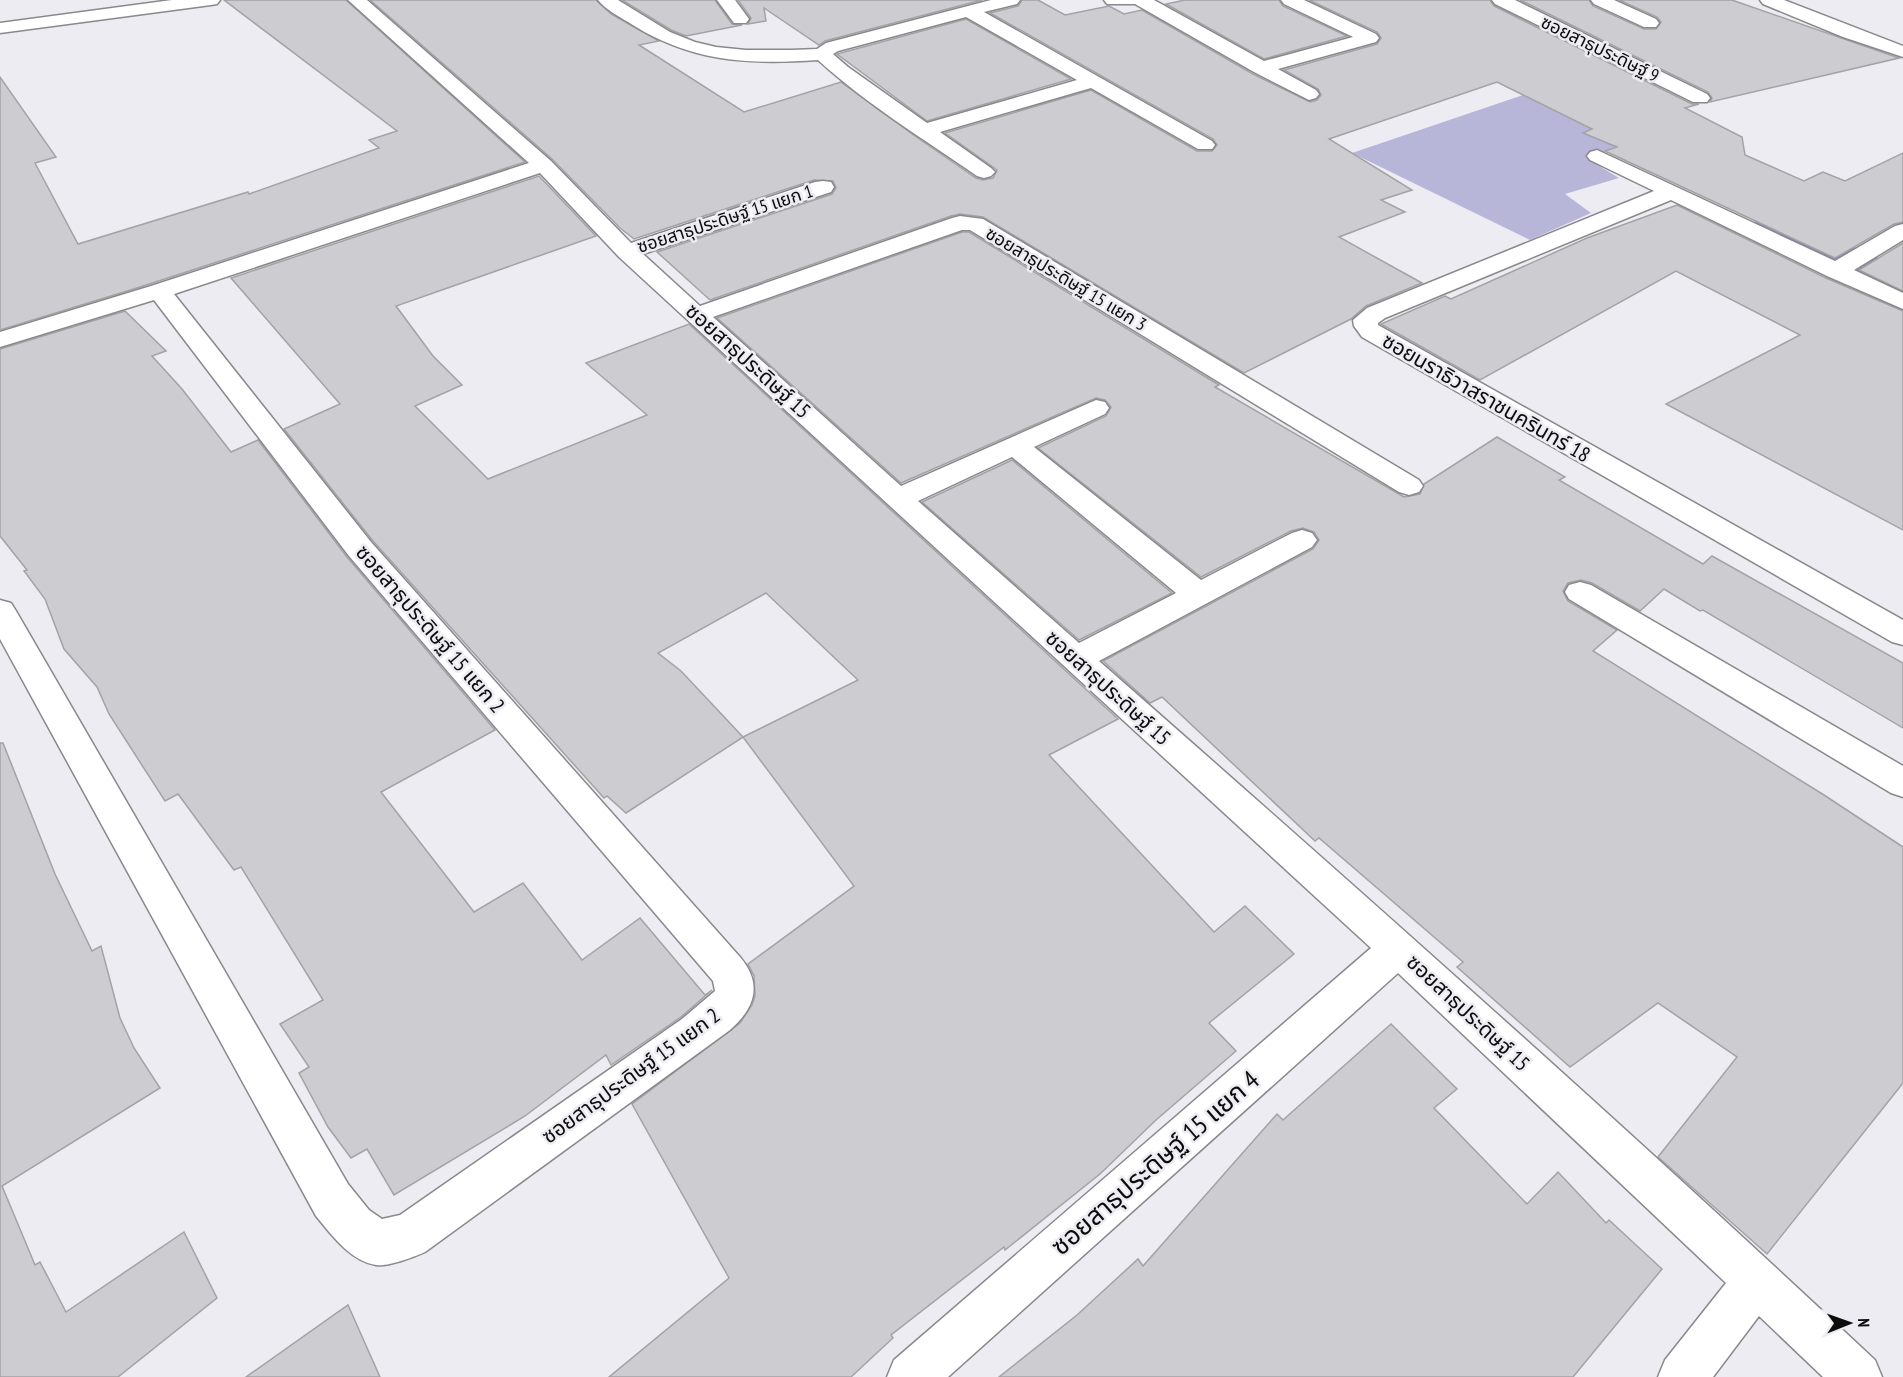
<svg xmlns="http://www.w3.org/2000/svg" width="1903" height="1377" font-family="'PT Sans Narrow','Noto Sans Thai',sans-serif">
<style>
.green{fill:#b7b6d9}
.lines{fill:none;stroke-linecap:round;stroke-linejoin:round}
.canal{fill:#8d8ac0;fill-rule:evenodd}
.building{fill:#ccccd1;stroke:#a2a2a7;stroke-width:1.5;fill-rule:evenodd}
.minor-casing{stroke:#88888d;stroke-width:3}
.major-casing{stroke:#88888d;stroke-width:3}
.minor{fill:#fff;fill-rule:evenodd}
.major{fill:#fff;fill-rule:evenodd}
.labels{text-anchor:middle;stroke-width:5;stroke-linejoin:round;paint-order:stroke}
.far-street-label{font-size:18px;fill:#0c0c0d;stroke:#ececf2}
.street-label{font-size:21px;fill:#0c0c0d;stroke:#ececf2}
.near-street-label{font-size:26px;fill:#0c0c0d;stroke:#ececf2}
</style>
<rect width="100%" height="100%" fill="#ececf2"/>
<path class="green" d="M 1369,0 L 1411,0 L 1422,6 L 1457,0 L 1492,0 L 1521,16 L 1471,31 L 1568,79 L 1618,113 L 1593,126 L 1617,148 L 1586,158 L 1619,178 L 1565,194 L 1591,213 L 1530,240 L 1352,153 L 1547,87 Z"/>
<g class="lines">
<path class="canal" d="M 1772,213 L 1785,216 L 1903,269 L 1903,296 L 1889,292 L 1759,232 L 1753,224 L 1759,216 Z"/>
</g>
<g class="building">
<path d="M 224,0 L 346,0 L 525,162 L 137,288 L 0,330 L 0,77 L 56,157 L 35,163 L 78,244 L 248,192 L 249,194 L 379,148 L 369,140 L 397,131 Z"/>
<path d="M 370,0 L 596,0 L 611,14 L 659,41 L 639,45 L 744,112 L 841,82 L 915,136 L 976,178 L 983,180 L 993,178 L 997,170 L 945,133 L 1091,90 L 1197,151 L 1212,151 L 1217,145 L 1213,139 L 990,13 L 1018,6 L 1022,0 L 1038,0 L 1065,15 L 1109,6 L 1124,14 L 1142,10 L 1253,74 L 1310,102 L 1317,100 L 1321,95 L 1318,89 L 1284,70 L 1377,44 L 1381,38 L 1377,32 L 1309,0 L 1490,0 L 1494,6 L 1692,104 L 1699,104 L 1685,108 L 1742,137 L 1745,155 L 1804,181 L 1823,172 L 1845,181 L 1903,153 L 1903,222 L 1894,224 L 1835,258 L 1605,151 L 1617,147 L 1583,133 L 1592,129 L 1497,82 L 1329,139 L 1412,190 L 1381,200 L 1405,212 L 1339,237 L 1422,283 L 1366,306 L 1351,319 L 1244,373 L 983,217 L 960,214 L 951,216 L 710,300 L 657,252 L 832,194 L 836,188 L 833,181 L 814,180 L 634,239 L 620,228 L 552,159 Z"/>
<path d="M 622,0 L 715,0 L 732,24 L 742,25 L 686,36 L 671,30 Z"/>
<path d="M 738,0 L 982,0 L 825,41 L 819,45 L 764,8 L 766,21 L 748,24 L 751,18 Z"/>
<path d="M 1185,0 L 1279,0 L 1283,6 L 1347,36 L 1264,59 L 1166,4 Z"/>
<path d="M 1520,0 L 1589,0 L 1593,6 L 1644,29 L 1656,29 L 1661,22 L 1657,17 L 1619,0 L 1732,0 L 1899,58 L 1710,102 L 1712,98 L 1708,92 Z"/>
<path d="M 966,19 L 1071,79 L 927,121 L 837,54 Z"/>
<path d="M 539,176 L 596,236 L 396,306 L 433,356 L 462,385 L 415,406 L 488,479 L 647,415 L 586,363 L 689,324 L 1118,719 L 1049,755 L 1214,932 L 1245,906 L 1294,954 L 1209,1023 L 1236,1051 L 1156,1120 L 1100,1174 L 1005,1250 L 1004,1247 L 891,1335 L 893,1338 L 851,1377 L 609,1377 L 729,1278 L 632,1104 L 740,1023 L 752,1005 L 755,996 L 754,976 L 748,964 L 854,886 L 743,737 L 626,813 L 607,796 L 604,798 L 373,541 L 284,429 L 340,404 L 231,278 ZM 766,593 L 858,680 L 743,737 L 681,671 L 658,653 Z"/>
<path d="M 1677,205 L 1826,278 L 1903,311 L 1903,530 L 1666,404 L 1800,335 L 1676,271 L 1480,380 L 1381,324 L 1445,296 L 1451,299 L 1587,238 Z"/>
<path d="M 962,232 L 969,232 L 1219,385 L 1215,387 L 1404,497 L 1420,494 L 1424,484 L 1497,437 L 1565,477 L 1559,480 L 1703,564 L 1712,556 L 1903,663 L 1903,728 L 1703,610 L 1700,611 L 1664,589 L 1640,611 L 1592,583 L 1581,580 L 1568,583 L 1563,591 L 1568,601 L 1617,630 L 1593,651 L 1824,795 L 1903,847 L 1903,1083 L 1767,1254 L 1658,1157 L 1737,1057 L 1658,1003 L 1570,1067 L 1457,967 L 1463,962 L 1319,838 L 1315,841 L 1162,697 L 1150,703 L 1103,661 L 1313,549 L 1319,540 L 1314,532 L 1303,528 L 1291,531 L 1201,577 L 1038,448 L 1106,416 L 1111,407 L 1105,400 L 1096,398 L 901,483 L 717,318 Z"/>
<path d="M 1903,243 L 1903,291 L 1859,270 Z"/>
<path d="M 125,311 L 166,351 L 152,356 L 182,389 L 231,452 L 258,440 L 347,557 L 495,730 L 381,792 L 474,912 L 523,883 L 582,960 L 640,918 L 705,995 L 712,990 L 681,1017 L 611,1065 L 606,1055 L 525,1116 L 394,1195 L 367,1149 L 351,1158 L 328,1127 L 299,1073 L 309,1067 L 280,1024 L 323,1000 L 241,867 L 234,870 L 178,794 L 165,801 L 109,714 L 97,687 L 64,649 L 45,599 L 24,571 L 27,570 L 0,536 L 0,349 Z"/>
<path d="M 1012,460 L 1172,593 L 1079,640 L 922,502 Z"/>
<path d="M 0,743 L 3,743 L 55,874 L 92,951 L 101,946 L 120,1018 L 134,1048 L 160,1088 L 2,1186 L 35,1265 L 40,1262 L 66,1312 L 184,1232 L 217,1298 L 118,1377 L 0,1377 Z"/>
<path d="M 1391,1024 L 1457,1089 L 1434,1108 L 1527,1204 L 1558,1172 L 1606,1223 L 1609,1220 L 1662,1269 L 1573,1377 L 999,1377 L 1077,1315 L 1138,1259 L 1143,1266 L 1277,1114 L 1283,1120 Z"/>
<path d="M 348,1305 L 380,1377 L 246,1377 Z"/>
</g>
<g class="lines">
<g class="minor-casing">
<g id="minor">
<path d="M 348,0 L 367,0 L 551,161 L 631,243 L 815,182 L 823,181 L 831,182 L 834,187 L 831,192 L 643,254 L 700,306 L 952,218 L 960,216 L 983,219 L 1419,480 L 1423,486 L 1419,492 L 1409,495 L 1399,492 L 970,230 L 962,230 L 713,317 L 901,486 L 1096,400 L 1105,402 L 1109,408 L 1105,414 L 1034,447 L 1201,580 L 1292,533 L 1302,530 L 1312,533 L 1317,540 L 1312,547 L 1099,661 C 1361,891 1621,1122 1875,1360 L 1882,1377 L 1823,1377 L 1759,1316 L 1713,1377 L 1658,1377 L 1665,1360 L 1726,1283 L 1398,973 L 948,1377 L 887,1377 L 894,1360 L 1371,948 L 619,257 L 540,173 L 174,294 L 371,542 L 740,957 C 763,984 755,1008 730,1030 L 425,1252 C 414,1257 388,1267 376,1265 C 350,1261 331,1234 316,1216 L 0,639 L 0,600 L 11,603 L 16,611 L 348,1184 L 369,1210 L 382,1219 L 400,1215 L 682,1019 L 715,991 L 713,981 L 349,556 L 154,300 L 0,347 L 0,332 L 151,286 L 529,163 ZM 1012,457 L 1176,593 L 1079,643 L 918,501 Z"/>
<path d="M 598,0 L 618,0 L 670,32 L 695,42 L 716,47 L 746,50 L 792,50 L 817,49 L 826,43 L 991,0 L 1020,0 L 1017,4 L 984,12 L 1212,141 L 1215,145 L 1212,149 L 1198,149 L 1091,88 L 940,132 L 991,168 L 995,172 L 991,176 L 984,178 L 977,176 C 924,139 866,104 818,60 C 746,65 690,62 628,22 C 618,16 605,9 598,0 ZM 966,17 L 1077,80 L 927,123 L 848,67 L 833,54 L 838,51 Z"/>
<path d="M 717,0 L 735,0 L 749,19 L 746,23 L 734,23 Z"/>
<path d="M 1104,0 L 1154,0 L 1264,61 L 1353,37 L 1284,4 L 1281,0 L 1304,0 L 1376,34 L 1379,38 L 1376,42 L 1278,69 L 1316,90 L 1319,94 L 1316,98 L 1309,100 L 1254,72 L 1135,4 L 1107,4 Z"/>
<path d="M 1492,0 L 1515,0 L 1707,94 L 1710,98 L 1707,102 L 1693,102 L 1495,4 Z"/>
<path d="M 1591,0 L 1614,0 L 1656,19 L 1659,23 L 1656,27 L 1644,27 L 1594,4 Z"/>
<path d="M 1760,0 L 1784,0 L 1903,46 L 1903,57 L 1843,37 L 1763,4 Z"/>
<path d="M 1597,150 L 1835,261 L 1895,226 L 1903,224 L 1903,240 L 1854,270 L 1903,293 L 1903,309 L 1827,276 L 1671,200 L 1385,318 L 1378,323 L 1378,325 L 1903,620 L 1903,645 L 1892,642 L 1362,337 L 1354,326 L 1353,320 L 1367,308 L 1654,191 L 1590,160 L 1587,156 L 1590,152 Z"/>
<path d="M 1580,582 L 1591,585 L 1903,766 L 1903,797 L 1891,793 L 1569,599 L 1565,592 L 1569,585 Z"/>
</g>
</g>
<g class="major-casing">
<path id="major" d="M 172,0 L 220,0 L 217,4 L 211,5 L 0,33 L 0,23 Z"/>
</g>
<use href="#minor" class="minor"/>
<use href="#major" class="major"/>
</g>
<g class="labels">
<g class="far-street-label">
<text transform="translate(1600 49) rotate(26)" y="6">ซอยสาธุประดิษฐ์ 9</text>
<text transform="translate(725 219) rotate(-18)" y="6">ซอยสาธุประดิษฐ์ 15 แยก 1</text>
<text transform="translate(1066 279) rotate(31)" y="6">ซอยสาธุประดิษฐ์ 15 แยก 3</text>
</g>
<g class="street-label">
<text transform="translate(748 361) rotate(42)" y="7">ซอยสาธุประดิษฐ์ 15</text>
<text transform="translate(1486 398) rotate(30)" y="7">ซอยนราธิวาสราชนครินทร์ 18</text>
<text transform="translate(430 629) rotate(49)" y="7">ซอยสาธุประดิษฐ์ 15 แยก 2</text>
<text transform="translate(1108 688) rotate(42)" y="7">ซอยสาธุประดิษฐ์ 15</text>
<text transform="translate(1468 1013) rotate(43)" y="7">ซอยสาธุประดิษฐ์ 15</text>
<text transform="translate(631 1076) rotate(-36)" y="7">ซอยสาธุประดิษฐ์ 15 แยก 2</text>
</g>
<g class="near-street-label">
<text transform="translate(1155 1163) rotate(-41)" y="9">ซอยสาธุประดิษฐ์ 15 แยก 4</text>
</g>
</g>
<g transform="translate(1849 1323) rotate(89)" stroke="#ececf2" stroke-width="4.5" paint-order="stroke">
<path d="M0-4.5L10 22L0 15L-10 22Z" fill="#0c0c0d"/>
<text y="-9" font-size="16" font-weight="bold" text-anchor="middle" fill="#0c0c0d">N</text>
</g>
</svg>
